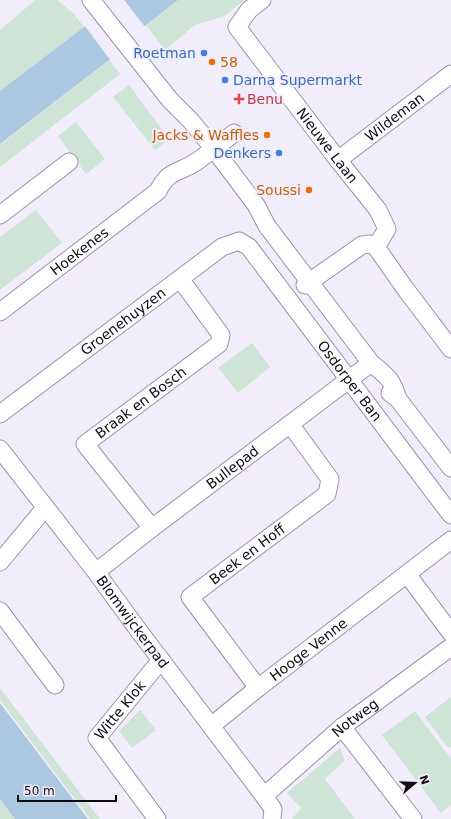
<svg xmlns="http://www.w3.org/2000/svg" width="451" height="819" font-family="'DejaVu Sans',sans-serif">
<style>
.green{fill:#cee4d7}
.water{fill:#acc8e1}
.pier{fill:#f2edfa}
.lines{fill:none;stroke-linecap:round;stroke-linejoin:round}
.minor-casing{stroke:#9c90ae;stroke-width:19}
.minor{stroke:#fff;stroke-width:17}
.shop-dot{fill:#3f7fe0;stroke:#f2edfa;stroke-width:1.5}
.food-dot{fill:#e8710a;stroke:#f2edfa;stroke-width:1.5}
.health-dot{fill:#e0444e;stroke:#f2edfa;stroke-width:1.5}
.labels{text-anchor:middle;stroke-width:4;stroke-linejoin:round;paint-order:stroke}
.shop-label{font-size:14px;fill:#366cbe;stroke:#f2edfa;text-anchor:end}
.food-label{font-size:14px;fill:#c56008;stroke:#f2edfa;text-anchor:end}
.health-label{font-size:14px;fill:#be3a42;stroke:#f2edfa;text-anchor:start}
.street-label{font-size:14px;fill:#0f0a15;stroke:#f2edfa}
</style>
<rect width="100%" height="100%" fill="#f2edfa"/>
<g class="green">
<path d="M 35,0 L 57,0 L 73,13 L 84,27 L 0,91 L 0,30 Z"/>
<path d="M 178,0 L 245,0 L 224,16 L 195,25 L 165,50 L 146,25 Z"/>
<path d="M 109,60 L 120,74 L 0,167 L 0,145 Z"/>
<path d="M 129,85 L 169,139 L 155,150 L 113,97 Z"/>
<path d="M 76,122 L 105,159 L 86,174 L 58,136 Z"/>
<path d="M 36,210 L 62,243 L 0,290 L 0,237 Z"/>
<path d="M 252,343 L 270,367 L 238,393 L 218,368 Z"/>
<path d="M 0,688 L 100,819 L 90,819 L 0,700 Z"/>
<path d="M 451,697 L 451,747 L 448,748 L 425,717 Z"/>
<path d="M 140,710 L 156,730 L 132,748 L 119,731 Z"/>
<path d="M 415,711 L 451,759 L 451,805 L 441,813 L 382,735 Z"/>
<path d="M 340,748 L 345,760 L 325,779 L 355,819 L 292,819 L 301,808 L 287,793 Z"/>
<path d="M 0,799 L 15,819 L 0,819 Z"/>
</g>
<g class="water">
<path d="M 115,0 L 178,0 L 146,25 L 109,60 L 0,144 L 0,91 L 84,27 Z"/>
<path d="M 0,703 L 88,819 L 15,819 L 0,799 Z"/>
</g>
<path class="pier" d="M 112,0 L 124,0 L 146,28 L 111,61 L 84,25 Z"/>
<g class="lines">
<g class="minor-casing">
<g id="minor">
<path d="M 91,0 L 170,100 L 191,121 L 214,149 L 256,205 L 267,226 L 371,363 C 387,376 392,379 398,399"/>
<path id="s1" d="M 262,0 L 249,10 L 237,27 L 338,160 L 378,210 L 387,229 L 376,247"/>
<path id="s2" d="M 338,160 L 451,74"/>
<path d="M 0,215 L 69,162"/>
<path d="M 305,285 L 362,245 L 370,244 L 376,247 L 404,287 L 451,349"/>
<path id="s3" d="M 0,312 L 158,191 C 168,170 179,173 196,162 C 209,153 222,143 234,133"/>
<path d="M 390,393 L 398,399 L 451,468"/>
<path id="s4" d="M 0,414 L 222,247 L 239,241 L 249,247 L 451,515"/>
<path id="s5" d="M 0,449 L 96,572 L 136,627 L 264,796 L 273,809 L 272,819"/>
<path id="s6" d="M 152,528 L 85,444 L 219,344 L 221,335 L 181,280"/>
<path d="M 0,562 L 45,508"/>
<path id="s7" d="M 96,572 L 152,528 L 371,363"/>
<path d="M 407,574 L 451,633"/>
<path d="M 0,611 L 55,685"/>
<path id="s8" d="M 258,688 L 190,597 L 327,494 L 330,479 L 290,424"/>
<path id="s9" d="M 211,726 L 258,688 L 451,540"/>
<path d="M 342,727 L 413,819"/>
<path id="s10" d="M 264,796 L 342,727 L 451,647"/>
<path id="s11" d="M 157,819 L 97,738 L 161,660"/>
</g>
</g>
<use href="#minor" class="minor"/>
</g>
<g class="shop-dot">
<circle cx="204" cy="53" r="4"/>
<circle cx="225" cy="80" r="4"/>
<circle cx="279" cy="153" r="4"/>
</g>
<g class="food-dot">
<circle cx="212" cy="62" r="4"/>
<circle cx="267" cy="135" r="4"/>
<circle cx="309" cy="190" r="4"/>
</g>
<path class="health-dot" d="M237 93h4v4h4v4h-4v4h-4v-4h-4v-4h4z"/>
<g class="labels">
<g class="shop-label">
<text x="196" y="58">Roetman</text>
<text x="233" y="85" text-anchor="start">Darna Supermarkt</text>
<text x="271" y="158">Denkers</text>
</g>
<g class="food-label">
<text x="220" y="67" text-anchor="start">58</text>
<text x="259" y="140">Jacks &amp; Waffles</text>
<text x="301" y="195">Soussi</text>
</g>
<g class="health-label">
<text x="247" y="104">Benu</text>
</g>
<g class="street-label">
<text dy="5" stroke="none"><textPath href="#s2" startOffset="71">Wildeman</textPath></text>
<text dy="5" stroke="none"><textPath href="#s1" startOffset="186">Nieuwe Laan</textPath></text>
<text dy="5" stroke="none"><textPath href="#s3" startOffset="100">Hoekenes</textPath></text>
<text dy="5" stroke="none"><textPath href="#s4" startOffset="154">Groenehuyzen</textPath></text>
<text dy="5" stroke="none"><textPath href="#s4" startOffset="475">Osdorper Ban</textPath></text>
<text dy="5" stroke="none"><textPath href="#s6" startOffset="177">Braak en Bosch</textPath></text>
<text dy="5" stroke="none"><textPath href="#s7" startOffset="172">Bullepad</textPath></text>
<text dy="5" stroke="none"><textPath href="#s8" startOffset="185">Beek en Hoff</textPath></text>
<text dy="5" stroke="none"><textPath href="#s5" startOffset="218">Blomwijckerpad</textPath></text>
<text dy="5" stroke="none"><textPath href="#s9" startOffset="124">Hooge Venne</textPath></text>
<text dy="5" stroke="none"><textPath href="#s11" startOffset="137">Witte Klok</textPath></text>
<text dy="5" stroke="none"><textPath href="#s10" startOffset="120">Notweg</textPath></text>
</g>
</g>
<g transform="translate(415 783) rotate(71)" stroke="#f2edfa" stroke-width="3" paint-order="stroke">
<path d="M0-3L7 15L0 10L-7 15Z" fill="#0f0a15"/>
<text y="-6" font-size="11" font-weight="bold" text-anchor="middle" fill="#0f0a15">N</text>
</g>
<path d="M18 795v6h98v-6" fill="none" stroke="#0f0a15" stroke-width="2"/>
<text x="24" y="795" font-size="12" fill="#0f0a15" stroke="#f2edfa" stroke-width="3" paint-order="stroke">50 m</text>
</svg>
